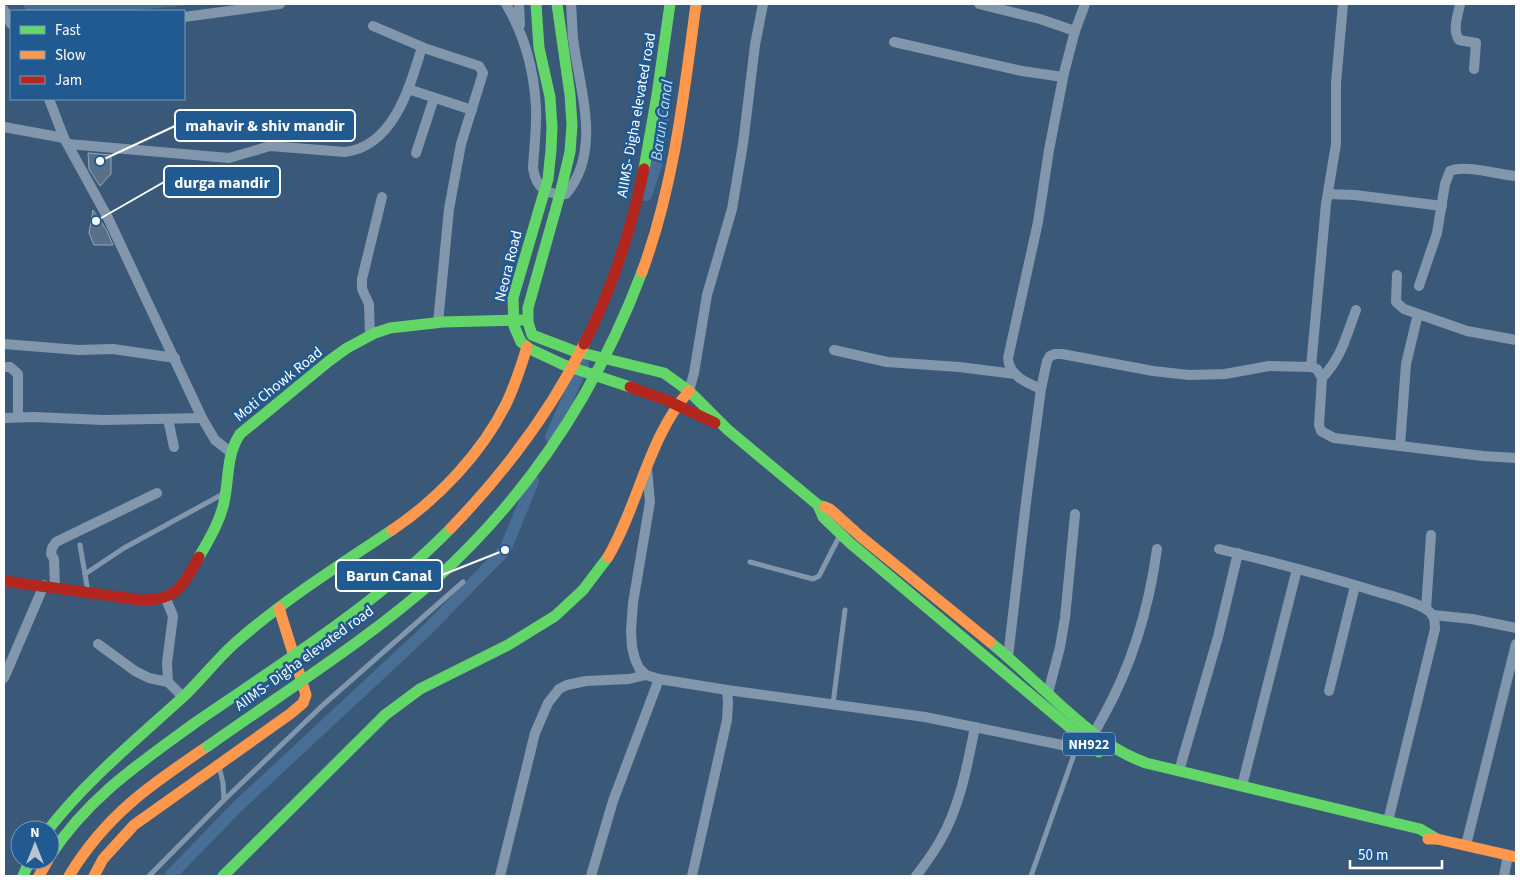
<svg xmlns="http://www.w3.org/2000/svg" width="1520" height="880" font-family="'Source Sans 3',sans-serif">
<style>
.water{fill:#486e95}
.lines{fill:none;stroke-linecap:round;stroke-linejoin:round}
.canal{stroke:#486e95;stroke-width:12}
.building{fill:#587188;stroke:#96a8b9}
.lane{stroke:#8297ab;stroke-width:5}
.street{stroke:#8297ab;stroke-width:10}
.fast{stroke:#63d668;stroke-width:11}
.slow{stroke:#ff974d;stroke-width:11}
.jam{stroke:#b3261e;stroke-width:11}
.fast-bridge{stroke:#63d668;stroke-width:11}
.slow-bridge{stroke:#ff974d;stroke-width:11}
.jam-bridge{stroke:#b3261e;stroke-width:11}
.labels{text-anchor:middle;stroke-width:5;stroke-linejoin:round;paint-order:stroke}
.shield{fill:#215991;stroke:#bccdde;stroke-width:1}
.shield-label{font-size:14px;font-weight:bold;fill:#fff}
.street-label{font-size:15px;fill:#fff;stroke:#215991}
.water-label{font-size:16px;font-style:italic;fill:#bedaf4;stroke:#215991}
.leader{fill:none;stroke:#fff;stroke-width:2}
.callout-dot{fill:#fff;stroke:#215991;stroke-width:2}
.callout{fill:#215991;stroke:#fff;stroke-width:2}
.callout-label{font-size:16px;text-anchor:middle;font-weight:bold;fill:#fff}
</style>
<rect width="100%" height="100%" fill="#3a5978"/>
<path class="water" d="M 23,4 L 198,4 L 127,11 L 34,11 L 26,10 Z"/>
<g class="lines">
<g class="canal">
<path d="M 646,195 L 658,159 L 664,105"/>
<path d="M 551,437 L 583,364"/>
<path d="M 170,876 L 237,807 L 425,632 L 505,550 L 533,481"/>
</g>
</g>
<g class="building">
<path d="M 88,153 L 111,155 L 111,174 L 100,186 L 89,169 Z"/>
<path d="M 93,210 L 106,229 L 113,245 L 94,245 L 89,233 Z"/>
</g>
<g class="lines">
<g class="lane">
<path d="M 80,545 L 88,592"/>
<path d="M 750,562 L 813,579 L 819,576 L 839,537"/>
<path d="M 85,574 L 124,548 L 223,494"/>
<path d="M 833,704 L 845,610"/>
<path d="M 224,800 L 323,705 L 463,582"/>
<path d="M 149,876 L 224,800 L 223,783 L 219,766"/>
<path d="M 1031,876 L 1077,746"/>
</g>
<g class="street">
<path d="M 506,4 C 524,34 534,71 536,107 C 537,127 534,148 533,168 C 536,188 546,195 566,194 C 603,150 579,89 573,38 C 572,27 572,15 571,4"/>
<path d="M 519,4 L 520,25"/>
<path d="M 979,4 L 1040,19 L 1075,31"/>
<path d="M 1460,4 C 1458,15 1452,30 1459,40 L 1476,43 L 1474,69"/>
<path d="M 4,10 L 11,24"/>
<path d="M 184,17 L 280,4"/>
<path d="M 373,26 L 427,49 L 479,66 L 483,73 L 461,144 L 449,209 L 438,323"/>
<path d="M 894,42 L 1022,71 L 1063,77"/>
<path d="M 408,89 L 472,110"/>
<path d="M 49,99 L 64,138 L 108,218 L 202,418 L 215,440 L 229,451"/>
<path d="M 4,127 L 64,138"/>
<path d="M 68,144 L 229,158 L 270,146 L 345,152 C 394,146 410,86 422,47"/>
<path d="M 416,153 L 434,98"/>
<path d="M 1328,194 L 1355,195 L 1442,206"/>
<path d="M 1397,275 L 1396,302 L 1404,309 L 1467,331 L 1516,340"/>
<path d="M 1419,286 L 1437,233 L 1445,184 L 1450,171 C 1463,164 1500,175 1516,176"/>
<path d="M 370,335 L 369,304 L 362,289 L 362,279 L 382,197"/>
<path d="M 4,344 L 79,350 L 113,349 L 175,358"/>
<path d="M 834,350 L 887,362 L 959,367 L 1015,374"/>
<path d="M 4,367 L 10,367 L 18,374 L 18,417"/>
<path d="M 1311,367 L 1326,204 L 1336,144 L 1336,83 L 1343,4"/>
<path d="M 1322,378 C 1342,357 1346,336 1356,310"/>
<path d="M 1041,389 C 1027,383 1009,376 1008,358 L 1038,222 L 1049,150 L 1064,73 L 1075,31 L 1085,4"/>
<path d="M 689,391 L 694,373 L 707,295 L 732,209 L 743,144 L 755,45 L 763,4"/>
<path d="M 4,418 L 34,417 L 103,420 L 202,418"/>
<path d="M 168,419 L 174,447"/>
<path d="M 1400,446 L 1406,364 L 1418,314"/>
<path d="M 647,469 L 650,502 L 633,603 L 631,631 L 632,647 L 635,659 L 639,668 L 646,675 L 659,679 L 727,690 L 925,717 L 1067,746 C 1074,746 1080,746 1086,742 C 1094,737 1098,725 1103,717 C 1132,665 1149,608 1157,549"/>
<path d="M 1219,549 C 1269,561 1319,574 1368,589 C 1386,595 1409,599 1426,609 C 1434,614 1435,620 1435,629 L 1388,821"/>
<path d="M 55,588 L 54,559 L 51,554 L 52,548 L 56,542 L 157,493"/>
<path d="M 166,599 L 173,616 L 167,663 L 168,682"/>
<path d="M 1426,609 L 1431,535"/>
<path d="M 1433,615 L 1472,619 L 1516,628"/>
<path d="M 98,644 L 135,671 L 149,678 L 168,682 L 183,697"/>
<path d="M 1008,657 L 1027,494 L 1041,389 L 1047,361 L 1050,356 L 1055,354 L 1062,354 L 1153,371 L 1189,375 L 1225,374 L 1269,366 L 1311,367 L 1317,369 L 1322,378 L 1319,425 L 1321,431 L 1334,438 L 1483,456 L 1516,458"/>
<path d="M 4,678 L 44,585"/>
<path d="M 1329,691 L 1355,586"/>
<path d="M 1048,693 L 1060,647 L 1065,618 L 1075,514"/>
<path d="M 1179,771 L 1218,637 L 1238,553"/>
<path d="M 1242,786 L 1297,569"/>
<path d="M 1466,845 L 1516,644"/>
<path d="M 500,876 L 535,733 L 548,703 L 559,689 L 567,685 L 586,681 L 629,679 L 646,675"/>
<path d="M 591,876 L 613,801 L 659,679"/>
<path d="M 692,876 L 727,720 L 728,703 L 727,690"/>
<path d="M 916,876 C 924,865 933,854 940,841 C 960,806 967,767 975,727"/>
<path d="M 1504,876 L 1508,855"/>
</g>
<g class="fast">
<path d="M 536,4 L 539,48 L 550,97 L 552,127 L 551,150 L 548,179 L 513,298 L 514,326 L 521,342 L 530,349 L 564,365 L 630,387"/>
<path d="M 557,4 L 570,95 L 572,125 L 570,152 L 560,194 L 528,308 L 528,322 L 532,335 L 574,351 L 664,373 L 689,391 L 728,430 L 818,505 L 825,507"/>
<path d="M 818,505 L 823,517 L 850,543 L 1099,752"/>
<path d="M 199,557 C 210,538 222,518 225,497 C 229,474 227,454 240,434 L 329,361 L 347,348 L 375,333 L 390,328 L 443,322 L 523,320"/>
<path d="M 990,642 C 1013,661 1035,682 1057,702 C 1085,727 1110,750 1146,763 L 1420,829 L 1437,839"/>
<path d="M 48,830 C 86,781 137,739 183,697 C 201,680 216,660 235,643 C 284,600 338,566 392,530"/>
<path d="M 50,856 C 88,798 137,765 192,725"/>
<path d="M 23,876 L 30,860"/>
<path d="M 223,876 L 385,715 L 420,689 L 508,645 L 555,616 L 583,590 L 608,557"/>
</g>
<g class="slow">
<path d="M 825,507 L 830,509 L 860,536 L 990,642"/>
<path d="M 392,530 C 437,500 482,453 506,404 C 515,386 521,366 527,347"/>
<path d="M 608,557 C 639,504 648,438 689,391"/>
<path d="M 1428,839 L 1437,839 L 1516,857"/>
<path d="M 39,876 L 48,860"/>
<path d="M 69,876 C 106,815 150,785 208,746"/>
<path d="M 94,876 L 103,859 L 134,825 L 290,714 L 303,703 L 306,695 L 279,608"/>
</g>
<g class="jam">
<path d="M 630,387 L 666,400 L 715,423"/>
<path d="M 4,581 L 141,600 C 177,601 183,585 199,557"/>
</g>
<g class="fast-bridge">
<path d="M 644,169 L 657,95 L 670,4"/>
<path d="M 192,725 C 280,664 375,606 451,528"/>
<path d="M 208,746 C 284,692 366,641 436,579 C 531,493 597,391 642,272"/>
</g>
<g class="slow-bridge">
<path d="M 642,272 C 674,186 684,94 696,4"/>
<path d="M 451,528 C 504,473 550,413 584,344"/>
</g>
<path class="jam-bridge" d="M 584,344 C 613,288 631,230 644,169"/>
</g>
<g class="labels">
<rect class="shield" x="1063" y="732.5" width="52" height="23" rx="4"/>
<g class="shield-label">
<text x="1089" y="749">NH922</text>
</g>
<g class="street-label">
<text transform="translate(636 115) rotate(-80)" y="5">AIIMS- Digha elevated road</text>
<text transform="translate(508 266) rotate(-76)" y="5">Neora Road</text>
<text transform="translate(278 384) rotate(-39)" y="5">Moti Chowk Road</text>
<text transform="translate(304 658) rotate(-36)" y="5">AIIMS- Digha elevated road</text>
</g>
<g class="water-label">
<text transform="translate(661 120) rotate(-82)" y="6">Barun Canal</text>
</g>
</g>
<path class="leader" d="M100 161L175 126M96 221L164 182M505 550L442 575"/>
<g class="callout-dot">
<circle cx="100" cy="161" r="5"/>
<circle cx="96" cy="221" r="5"/>
<circle cx="505" cy="550" r="5"/>
</g>
<g class="callout">
<rect x="175" y="110" width="180" height="31" rx="5"/>
<rect x="164" y="166" width="116" height="31" rx="5"/>
<rect x="336" y="560" width="106" height="31" rx="5"/>
</g>
<g class="callout-label">
<text x="265" y="131">mahavir &amp; shiv mandir</text>
<text x="222" y="188">durga mandir</text>
<text x="389" y="581">Barun Canal</text>
</g>
<rect width="1520" height="880" fill="none" stroke="#ffffff" stroke-width="10"/>
<rect x="10" y="10" width="175" height="90" fill="#215991" stroke="#7a9bbd"/>
<rect x="20" y="26" width="25" height="8" fill="#63d668" stroke="#7a9bbd"/>
<text x="55" y="35" font-size="15" fill="#ffffff">Fast</text>
<rect x="20" y="51" width="25" height="8" fill="#ff974d" stroke="#7a9bbd"/>
<text x="55" y="60" font-size="15" fill="#ffffff">Slow</text>
<rect x="20" y="76" width="25" height="8" fill="#b3261e" stroke="#7a9bbd"/>
<text x="55" y="85" font-size="15" fill="#ffffff">Jam</text>
<g transform="translate(35 845)"><circle r="24" fill="#215991" stroke="#7a9bbd"/>
<path d="M0-4L9 19L0 12L-9 19Z" fill="#bac5d0"/>
<text y="-8" font-size="14" font-weight="bold" text-anchor="middle" fill="#ffffff">N</text>
</g>
<path d="M1350 860v8h92v-8" fill="none" stroke="#ffffff" stroke-width="2.5"/>
<text x="1358" y="860" font-size="15" fill="#ffffff" stroke="#215991" stroke-width="4" paint-order="stroke">50 m</text>
</svg>
